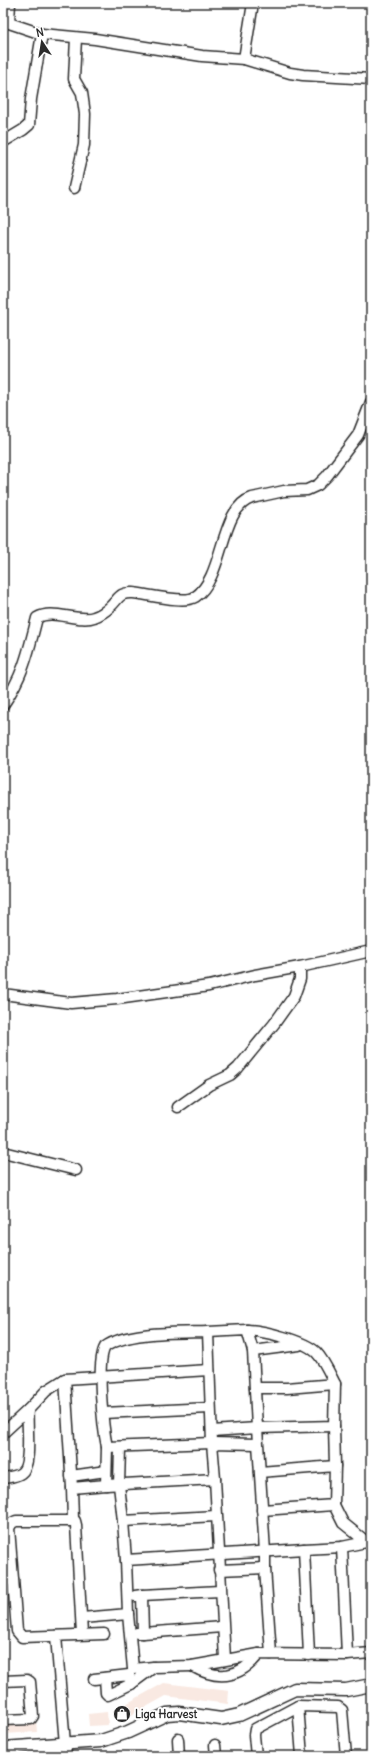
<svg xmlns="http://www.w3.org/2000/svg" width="374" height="1759" font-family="Delius,sans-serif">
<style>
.built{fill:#f9e9e2}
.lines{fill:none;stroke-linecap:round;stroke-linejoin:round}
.minor-casing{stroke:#2b2b2b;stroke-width:13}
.tertiary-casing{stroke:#2b2b2b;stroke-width:15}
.minor{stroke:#fff;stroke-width:10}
.tertiary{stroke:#fff;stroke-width:12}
.labels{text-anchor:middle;stroke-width:3.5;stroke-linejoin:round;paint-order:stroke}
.poi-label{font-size:11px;font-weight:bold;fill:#2b2b2b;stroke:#fff;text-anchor:start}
</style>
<rect width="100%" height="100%" fill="#fff"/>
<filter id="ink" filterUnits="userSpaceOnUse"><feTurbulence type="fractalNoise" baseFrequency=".025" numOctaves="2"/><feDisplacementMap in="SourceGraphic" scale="8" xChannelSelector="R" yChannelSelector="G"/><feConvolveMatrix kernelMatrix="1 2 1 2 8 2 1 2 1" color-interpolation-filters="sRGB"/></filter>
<g filter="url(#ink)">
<g class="built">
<path d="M 164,1683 L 229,1691 L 228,1704 L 166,1696 L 119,1722 L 113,1711 Z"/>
<path d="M 107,1712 L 108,1725 L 89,1726 L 88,1714 Z"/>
<path d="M 36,1720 L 37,1732 L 3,1734 L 3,1722 Z"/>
</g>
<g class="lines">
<g class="minor-casing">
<g id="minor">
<path d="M 3,21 L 42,34 L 95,39 L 202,56 L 244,59 L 290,73 L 303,75 L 371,79"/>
<path d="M 9,22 L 10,3"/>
<path d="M 244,59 L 253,3"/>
<path d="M 3,142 L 23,130 L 29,125 L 31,99 L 42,34"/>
<path d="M 74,188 L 84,145 L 85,114 L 82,93 L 74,79 L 76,38"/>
<path d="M 3,705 C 24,674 28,653 37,618 C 52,608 79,623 94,617 C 100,615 107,610 111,606 C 119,598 120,592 133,593 C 146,594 185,604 195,597 C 225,577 219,508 252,498 L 284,491 L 307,490 L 318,485 L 327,476 L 358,435 L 371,402"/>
<path d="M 3,994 L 71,1003 L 117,999 L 209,986 L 255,975 L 300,967 L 371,951"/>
<path d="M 178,1107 L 209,1085 L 230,1075 L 238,1068 L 274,1024 L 294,996 L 300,979 L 300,967"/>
<path d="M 3,1152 L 76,1170"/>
<path d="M 247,1330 C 264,1331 303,1340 316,1352 C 324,1360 330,1374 335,1384 L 287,1388 L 255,1388"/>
<path d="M 208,1332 L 212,1443 L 107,1447 C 103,1428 96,1362 105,1347 C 127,1331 180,1333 208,1332 Z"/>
<path d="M 208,1332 L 247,1330 L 253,1351 L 257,1428 L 334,1426 L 335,1384"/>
<path d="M 253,1351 L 299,1345"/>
<path d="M 103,1413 L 210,1408"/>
<path d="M 212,1431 L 257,1428 L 265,1552 L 265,1568 L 271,1654"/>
<path d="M 3,1433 L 28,1410"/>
<path d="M 120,1448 L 119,1485 L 123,1521"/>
<path d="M 260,1472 L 335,1466 L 334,1426"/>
<path d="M 71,1476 L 106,1471"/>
<path d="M 3,1478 C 9,1477 16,1477 21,1473 C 33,1465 26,1424 28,1410 L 46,1391 L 65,1379"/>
<path d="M 215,1479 L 225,1659"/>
<path d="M 106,1485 L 215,1479 L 212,1443 L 257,1444"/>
<path d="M 72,1488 L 65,1379 L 209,1370"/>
<path d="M 334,1505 L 343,1523 L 369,1544"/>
<path d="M 262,1510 L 334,1505 L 335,1466"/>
<path d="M 73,1520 L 72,1488 L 106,1485 L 107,1447"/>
<path d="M 342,1547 L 347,1655"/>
<path d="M 126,1560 L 304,1549"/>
<path d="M 219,1570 L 265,1568"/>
<path d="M 13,1579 L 9,1528 L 12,1523 L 16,1521 L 75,1521 L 76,1525 L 82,1634"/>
<path d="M 3,1580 L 13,1579 L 17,1631 L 22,1637 L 104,1634"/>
<path d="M 142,1595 L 220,1591"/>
<path d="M 135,1596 L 142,1595 L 143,1633 L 137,1633"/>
<path d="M 128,1614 L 133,1669 L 153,1667"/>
<path d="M 82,1618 L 128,1614 L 126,1560 L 123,1521 L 216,1516"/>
<path d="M 143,1633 L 222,1627"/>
<path d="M 56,1636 L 66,1756"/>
<path d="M 309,1655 L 304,1549 L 342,1547 L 366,1542"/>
<path d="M 192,1666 C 218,1681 240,1678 259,1654"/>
<path d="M 105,1678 L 106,1693 L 108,1695 L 131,1684 L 154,1667 L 192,1666 L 259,1654 L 347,1655 L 371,1653"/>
<path d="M 94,1679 L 129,1675 L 131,1684"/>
<path d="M 3,1681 L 27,1680 L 30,1682 L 33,1716 L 31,1719 L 3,1720"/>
<path d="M 298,1706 L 302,1756"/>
<path d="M 178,1739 L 179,1756"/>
<path d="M 215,1745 L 216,1756"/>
<path d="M 256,1756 L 254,1735 L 255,1729 L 298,1706 L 338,1707 L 342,1710 L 346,1756"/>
</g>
</g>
<g class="tertiary-casing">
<path id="tertiary" d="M 3,1748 L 101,1741 L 128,1732 L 167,1714 L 179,1713 L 221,1719 L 239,1715 L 295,1689 L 346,1690 L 371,1685"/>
</g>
<use href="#minor" class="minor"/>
<use href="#tertiary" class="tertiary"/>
</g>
</g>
<defs>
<g id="shop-disc" transform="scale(0.9)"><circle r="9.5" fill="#2b2b2b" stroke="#fff"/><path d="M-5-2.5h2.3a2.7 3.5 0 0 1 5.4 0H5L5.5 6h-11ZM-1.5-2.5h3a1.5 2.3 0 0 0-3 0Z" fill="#fff"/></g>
</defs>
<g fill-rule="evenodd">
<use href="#shop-disc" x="122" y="1714"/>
</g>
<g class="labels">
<g class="poi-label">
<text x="135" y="1718">Liga Harvest</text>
</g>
</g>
<rect width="374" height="1759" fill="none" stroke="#fff" stroke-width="16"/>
<rect x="8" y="8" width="358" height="1743" fill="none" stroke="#2b2b2b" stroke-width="1.5" filter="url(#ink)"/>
<g transform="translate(42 42) rotate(348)" stroke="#ffffff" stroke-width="3" paint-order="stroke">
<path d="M0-3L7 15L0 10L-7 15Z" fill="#2b2b2b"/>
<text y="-6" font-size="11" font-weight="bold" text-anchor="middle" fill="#2b2b2b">N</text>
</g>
</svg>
